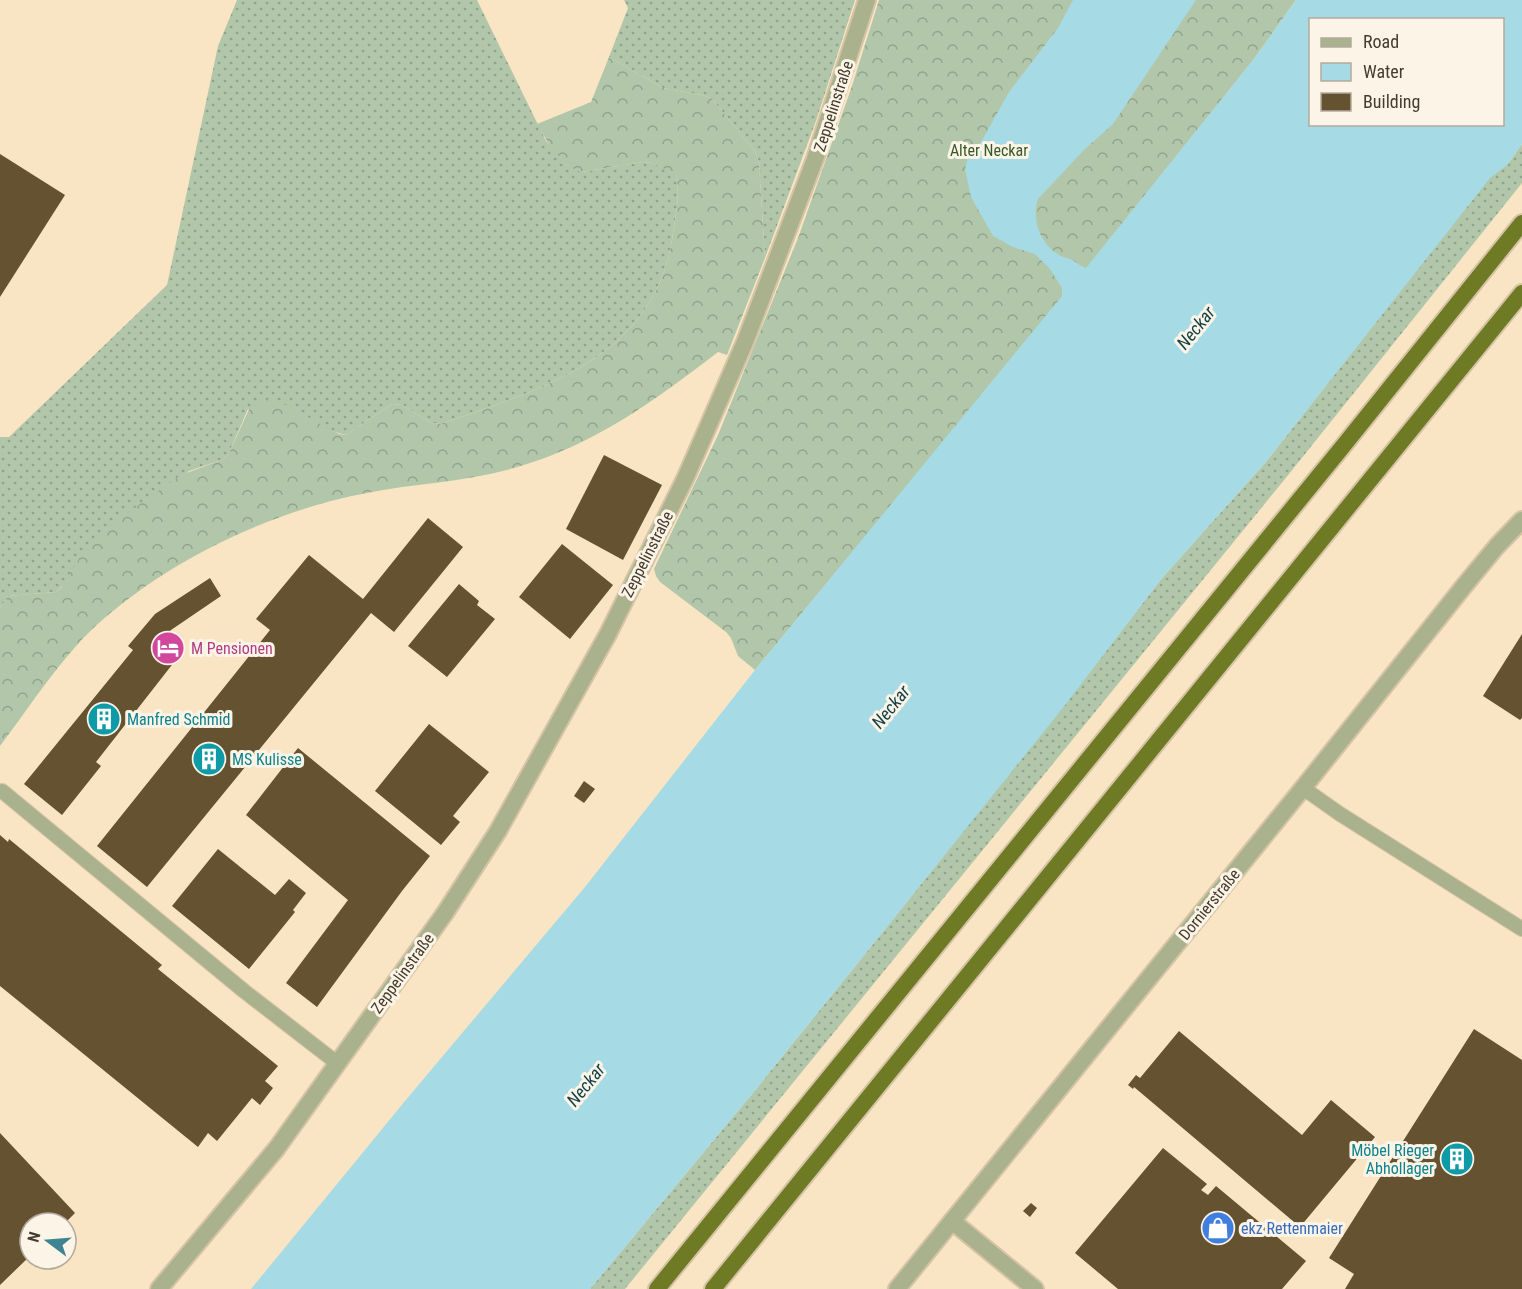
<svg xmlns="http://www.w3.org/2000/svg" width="1522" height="1289" font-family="'Roboto Condensed',sans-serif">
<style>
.grass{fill:url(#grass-dots)}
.forest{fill:url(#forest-crowns)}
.water{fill:#a6dae5;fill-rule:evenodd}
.building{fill:#655230}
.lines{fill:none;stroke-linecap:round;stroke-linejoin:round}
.service-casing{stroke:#d5c3a5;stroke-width:16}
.minor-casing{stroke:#d5c3a5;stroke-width:20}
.trunk-casing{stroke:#d5c3a5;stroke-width:20}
.service{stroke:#aab28d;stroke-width:14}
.minor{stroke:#aab28d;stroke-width:16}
.trunk{stroke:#6f7a25;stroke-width:16}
.labels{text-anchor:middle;stroke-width:6;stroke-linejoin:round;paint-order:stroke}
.street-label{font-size:16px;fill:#443c2e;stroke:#fcf4e6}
.park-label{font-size:16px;fill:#375827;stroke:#fcf4e6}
.hotel-label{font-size:16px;fill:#b23c85;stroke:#fcf4e6;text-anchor:start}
.culture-label{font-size:16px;fill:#0d838f;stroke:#fcf4e6;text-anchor:start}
.shop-label{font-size:16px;fill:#366cbe;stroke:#fcf4e6;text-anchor:start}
.water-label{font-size:18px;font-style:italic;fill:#103f48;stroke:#fcf4e6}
</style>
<defs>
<pattern id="grass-dots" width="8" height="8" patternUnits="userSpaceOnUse" patternTransform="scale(1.5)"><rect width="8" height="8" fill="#b2c7aa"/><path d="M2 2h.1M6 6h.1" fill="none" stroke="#92a38b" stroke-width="1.8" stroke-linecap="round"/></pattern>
<pattern id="forest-crowns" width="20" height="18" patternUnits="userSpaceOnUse" patternTransform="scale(1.5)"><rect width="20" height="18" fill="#b2c7aa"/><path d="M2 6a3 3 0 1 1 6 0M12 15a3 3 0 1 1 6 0" fill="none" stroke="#92a38b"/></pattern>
</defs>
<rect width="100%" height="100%" fill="#f9e5c3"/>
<g class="grass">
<path d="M 237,0 L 477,0 L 546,141 L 581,172 L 643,162 L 652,163 L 675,173 C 681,191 676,215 673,233 C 657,358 542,389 440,424 L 431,423 L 402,405 L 392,404 L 346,435 L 248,409 L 228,455 L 221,460 L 189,471 L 56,592 L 8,596 L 0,607 L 0,437 L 9,437 L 167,285 L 218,46 Z"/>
<path d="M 624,0 L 855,0 L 816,121 L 765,258 L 759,163 L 755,151 L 711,98 L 702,95 L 663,88 L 609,57 L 628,8 Z"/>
<path d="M 1522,144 L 1522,183 L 1289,474 L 625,1289 L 590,1289 L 752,1094 L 886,928 L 1065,704 L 1162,578 L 1265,463 L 1490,177 L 1507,165 Z"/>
</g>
<g class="forest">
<path d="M 879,0 L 1296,0 L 1254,59 L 1086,269 L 755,670 L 738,656 L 731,638 L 726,632 L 660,582 L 656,576 L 654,569 L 718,435 L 798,238 L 851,89 Z"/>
<path d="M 609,57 L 663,88 L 702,95 L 711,98 L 755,151 L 759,163 L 765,258 L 727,355 L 718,352 C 654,401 593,446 514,468 C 466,482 415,483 367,493 C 286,508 197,547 131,597 C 112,611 93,627 77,645 C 49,676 25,713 0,746 L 0,607 L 8,596 L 56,592 L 62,587 L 88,544 L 98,534 L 181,475 L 221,460 L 228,455 L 251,405 L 269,399 L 284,404 L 339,434 L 346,435 L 392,404 L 402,405 L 431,423 L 440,424 C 542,389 657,358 673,233 C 676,215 681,191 675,174 L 652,163 L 643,162 L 581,172 C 562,166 547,142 537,124 L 591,102 Z"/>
</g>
<path class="water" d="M 1073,0 L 1196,0 L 1113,124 L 1084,150 L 1038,199 C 1031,220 1041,246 1061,256 C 1065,258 1070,258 1074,261 C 1078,264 1081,266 1086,268 L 1254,59 L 1296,0 L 1522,0 L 1522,144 L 1507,165 L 1490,178 L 1265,463 L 1162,578 L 1066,704 L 886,928 L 752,1094 L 590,1289 L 251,1289 L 405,1101 L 585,887 L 755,670 L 1062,296 L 1062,288 L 1050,269 L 1035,254 L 1013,247 L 993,236 L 971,197 L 965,169 L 968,157 L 981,142 L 1009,92 L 1058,28 ZM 1310,20 L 1502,20 L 1502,124 L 1310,124 Z"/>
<g class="building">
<path d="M 0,154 L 65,195 L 0,297 Z"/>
<path d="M 604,455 L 662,485 L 623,560 L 566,529 Z"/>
<path d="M 428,518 L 463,547 L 394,632 L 371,613 L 147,887 L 97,846 L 270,630 L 256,619 L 309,555 L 363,599 Z"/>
<path d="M 562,544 L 613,585 L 570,639 L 519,597 Z"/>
<path d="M 210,578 L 221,596 L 171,630 L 164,638 L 182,652 L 96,762 L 101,766 L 62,815 L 24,784 L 133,650 L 128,646 L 155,614 Z"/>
<path d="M 459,584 L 479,601 L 477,605 L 495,619 L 447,677 L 408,646 Z"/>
<path d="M 1522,634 L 1522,718 L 1520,720 L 1483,696 Z"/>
<path d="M 429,724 L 489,772 L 453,816 L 460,822 L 441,845 L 375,791 Z"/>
<path d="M 298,748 L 430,856 L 402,891 L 317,1007 L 286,983 L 348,900 L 246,815 Z"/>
<path d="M 584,781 L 595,789 L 584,803 L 574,796 Z"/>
<path d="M 0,835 L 8,842 L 9,839 L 162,965 L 158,969 L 278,1066 L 265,1081 L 273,1088 L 260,1105 L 252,1098 L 217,1141 L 208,1133 L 198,1147 L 0,986 Z"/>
<path d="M 218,849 L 275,895 L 289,879 L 306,893 L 293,910 L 295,912 L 249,969 L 172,906 Z"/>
<path d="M 1474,1029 L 1522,1060 L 1522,1289 L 1345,1289 L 1354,1274 L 1329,1258 Z"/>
<path d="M 1179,1031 L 1302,1135 L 1331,1100 L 1375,1137 L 1300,1227 L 1134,1087 L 1133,1089 L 1128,1085 L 1136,1075 L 1140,1078 Z"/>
<path d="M 0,1133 L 75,1213 L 65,1223 L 30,1223 L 30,1256 L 0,1285 Z"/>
<path d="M 1163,1148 L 1207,1184 L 1201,1190 L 1208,1195 L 1216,1186 L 1306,1261 L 1282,1289 L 1118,1289 L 1075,1253 Z"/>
<path d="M 1031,1203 L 1037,1208 L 1030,1217 L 1023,1211 Z"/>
</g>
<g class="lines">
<g class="service-casing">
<g id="service">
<path d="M 1303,788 L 1340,814 L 1522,929"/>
<path d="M 2,791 L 244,991 L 337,1063"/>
</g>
</g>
<g class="minor-casing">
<g id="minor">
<path d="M 952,1221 L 1035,1289"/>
<path d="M 159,1289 L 277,1148 L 445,913 L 498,831 L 608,634 L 685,479 L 745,342 L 815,159 L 867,0"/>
<path d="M 897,1289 L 1303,788 L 1464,586 L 1497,546 L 1522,520"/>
</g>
</g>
<g class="trunk-casing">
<g id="trunk">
<path d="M 657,1289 L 1344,445 L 1522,223"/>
<path d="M 713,1289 L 1522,293"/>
</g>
</g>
<use href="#service" class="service"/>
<use href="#minor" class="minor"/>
<use href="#trunk" class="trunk"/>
</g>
<defs>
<g id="hotel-disc" transform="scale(1.725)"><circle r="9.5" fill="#d1479c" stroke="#fcf4e6"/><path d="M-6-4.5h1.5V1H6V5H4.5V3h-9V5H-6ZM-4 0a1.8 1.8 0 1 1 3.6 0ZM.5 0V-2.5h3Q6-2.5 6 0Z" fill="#fff"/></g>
<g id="building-disc" transform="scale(1.725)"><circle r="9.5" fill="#0f9aa8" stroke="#fcf4e6"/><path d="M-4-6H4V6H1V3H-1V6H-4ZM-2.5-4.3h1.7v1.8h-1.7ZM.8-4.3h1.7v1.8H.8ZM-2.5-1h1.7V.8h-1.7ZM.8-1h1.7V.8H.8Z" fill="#fff"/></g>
<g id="shop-disc" transform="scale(1.725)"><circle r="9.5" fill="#3f7fe0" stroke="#fcf4e6"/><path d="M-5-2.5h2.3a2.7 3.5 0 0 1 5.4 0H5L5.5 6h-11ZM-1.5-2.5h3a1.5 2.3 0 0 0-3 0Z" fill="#fff"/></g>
</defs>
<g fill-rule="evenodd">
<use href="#hotel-disc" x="168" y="648"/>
<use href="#building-disc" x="104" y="719"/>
<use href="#building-disc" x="209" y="759"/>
<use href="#building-disc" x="1457" y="1159"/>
<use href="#shop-disc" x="1218" y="1228"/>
</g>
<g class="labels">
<g class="street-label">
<text transform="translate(833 106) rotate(-72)" y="6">Zeppelinstraße</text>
<text transform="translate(647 554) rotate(-63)" y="6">Zeppelinstraße</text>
<text transform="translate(1209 904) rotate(-51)" y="6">Dornierstraße</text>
<text transform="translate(402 973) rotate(-54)" y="6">Zeppelinstraße</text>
</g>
<g class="park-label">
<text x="989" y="156">Alter Neckar</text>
</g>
<g class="hotel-label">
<text x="191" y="654">M Pensionen</text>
</g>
<g class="culture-label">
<text x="127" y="725">Manfred Schmid</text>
<text x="232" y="765">MS Kulisse</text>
<text x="1434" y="1156" text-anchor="end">Möbel Rieger<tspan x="1434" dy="18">Abhollager</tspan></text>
</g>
<g class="shop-label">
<text x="1241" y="1234">ekz Rettenmaier</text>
</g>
<g class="water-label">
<text transform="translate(1196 328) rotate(-51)" y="6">Neckar</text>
<text transform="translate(891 707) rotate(-51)" y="6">Neckar</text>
<text transform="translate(586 1085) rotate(-51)" y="6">Neckar</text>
</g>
</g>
<rect x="1309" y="18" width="195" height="108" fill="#fcf4e6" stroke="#b2aa9c" stroke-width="1.5"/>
<rect x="1321" y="38" width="30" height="9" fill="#aab28d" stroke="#b2aa9c" stroke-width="1.5"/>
<text x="1363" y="48" font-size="18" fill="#443c2e">Road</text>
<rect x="1321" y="63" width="30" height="18" fill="#a6dae5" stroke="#b2aa9c" stroke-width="1.5"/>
<text x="1363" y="78" font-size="18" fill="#443c2e">Water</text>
<rect x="1321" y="93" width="30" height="18" fill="#655230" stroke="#b2aa9c" stroke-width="1.5"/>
<text x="1363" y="108" font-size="18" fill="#443c2e">Building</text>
<g transform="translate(48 1241) rotate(286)"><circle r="28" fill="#fcf4e6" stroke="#b2aa9c" stroke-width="1.5"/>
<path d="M0-4.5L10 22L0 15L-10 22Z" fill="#3f8492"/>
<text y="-9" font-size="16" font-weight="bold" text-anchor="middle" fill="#443c2e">N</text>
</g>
</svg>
